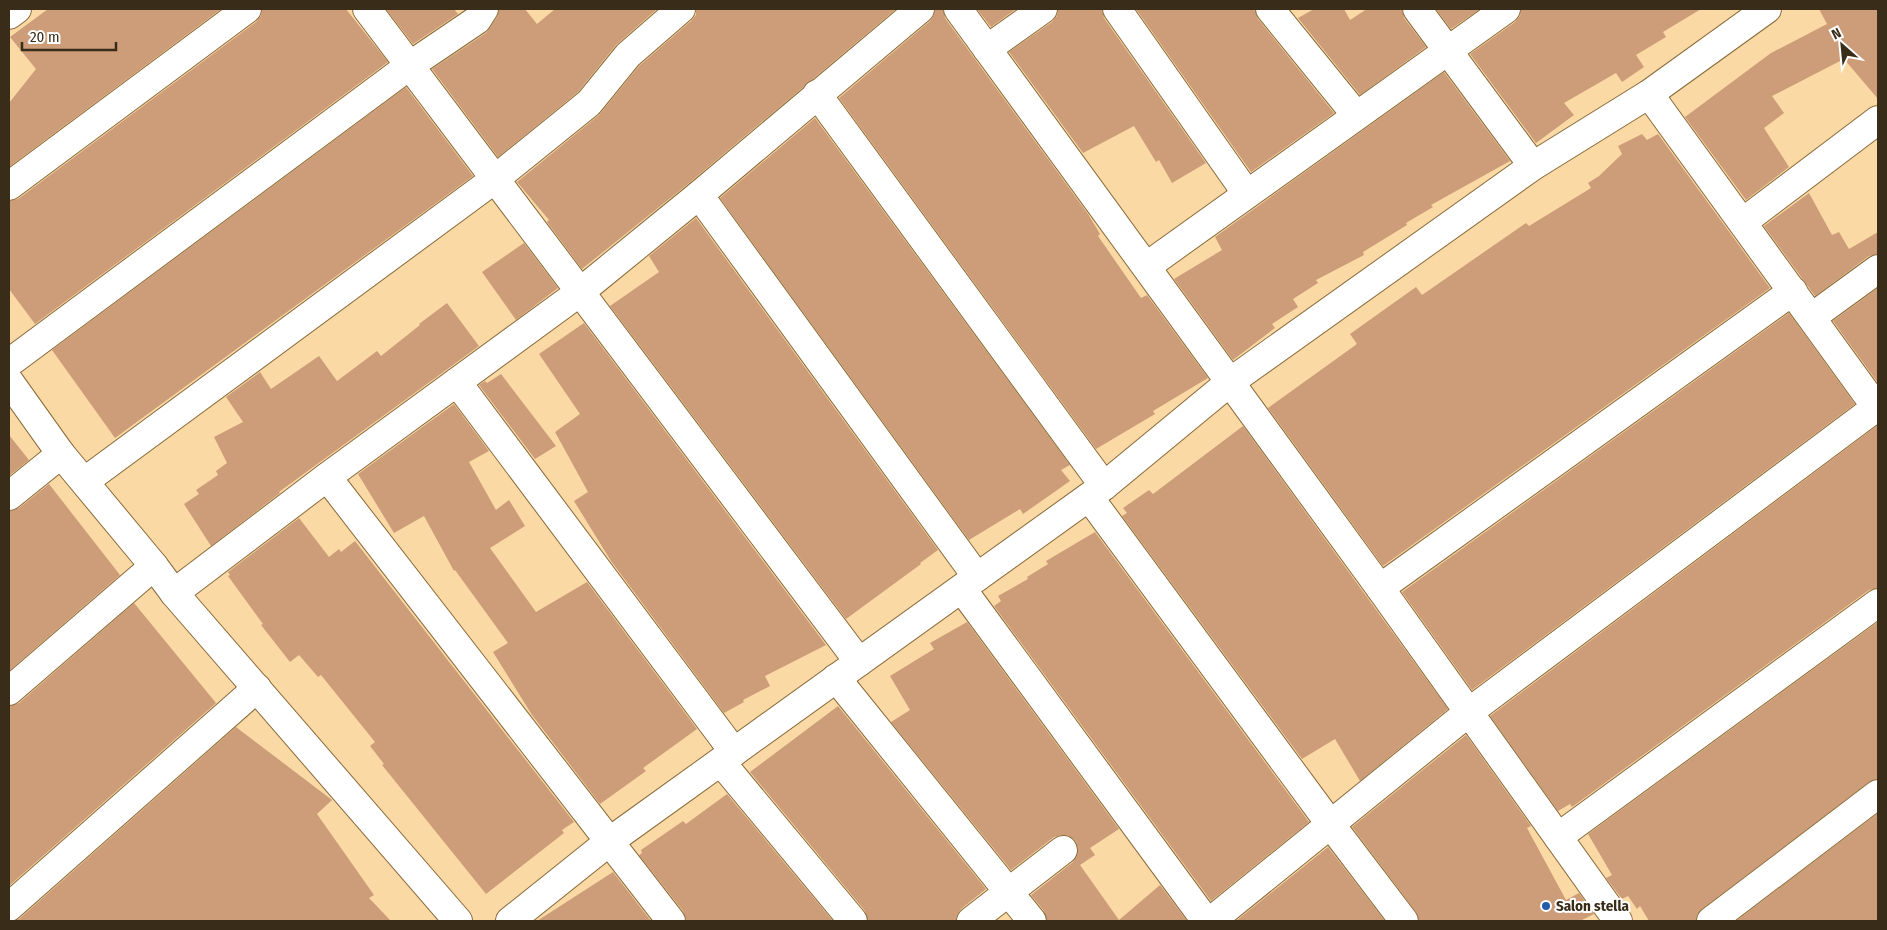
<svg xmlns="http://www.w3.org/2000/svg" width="1887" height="930" font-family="'Fira Sans Condensed',sans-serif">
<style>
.building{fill:#cd9c78}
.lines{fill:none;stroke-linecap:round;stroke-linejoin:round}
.street-casing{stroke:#886a39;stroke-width:30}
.street{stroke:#fff;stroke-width:28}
.poi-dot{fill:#205bac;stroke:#fff;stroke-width:2}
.labels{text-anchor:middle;stroke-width:4;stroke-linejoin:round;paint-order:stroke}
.poi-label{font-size:15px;font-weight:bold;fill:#392c18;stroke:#fff;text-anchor:start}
</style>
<rect width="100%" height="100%" fill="#fbd9a5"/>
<g class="building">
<path d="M 48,9 L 221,9 L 9,167 L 9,103 L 36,69 L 10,37 Z"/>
<path d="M 262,9 L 346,9 L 388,62 L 35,324 L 9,289 L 9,201 L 18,199 L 256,22 L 261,16 Z"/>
<path d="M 386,9 L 454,9 L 458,14 L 413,44 Z"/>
<path d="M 499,9 L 525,9 L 537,24 L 555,9 L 657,9 L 616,45 L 578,92 L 498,157 L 432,69 L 486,33 L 497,17 Z"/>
<path d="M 696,9 L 896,9 L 689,183 L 582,269 L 547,222 L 549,220 L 517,182 L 599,115 L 639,66 L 691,21 L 696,15 Z"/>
<path d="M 935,9 L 943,9 L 945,18 L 1088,214 L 1100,234 L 1098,236 L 1141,298 L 1147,295 L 1208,378 L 1153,411 L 1155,414 L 1096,449 L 839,98 L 930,21 L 934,15 Z"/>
<path d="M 977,9 L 1016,9 L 991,27 Z"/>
<path d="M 1058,9 L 1102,9 L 1104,18 L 1206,163 L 1172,183 L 1159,160 L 1156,162 L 1134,126 L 1083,153 L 1009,52 L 1052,22 L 1057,16 Z"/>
<path d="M 1136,9 L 1254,9 L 1258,19 L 1334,113 L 1251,172 Z"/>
<path d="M 1314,9 L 1344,9 L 1350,20 L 1367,9 L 1402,9 L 1404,18 L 1426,47 L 1360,95 L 1298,18 Z"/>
<path d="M 1436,9 L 1480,9 L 1451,29 Z"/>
<path d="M 1521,9 L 1701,9 L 1663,32 L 1666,37 L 1636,55 L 1644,67 L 1622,82 L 1616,73 L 1564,103 L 1574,115 L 1536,143 L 1470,54 L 1515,22 L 1520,16 Z"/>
<path d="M 1819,9 L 1878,9 L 1878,99 L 1844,59 L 1772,96 L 1784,113 L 1764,128 L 1789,167 L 1746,200 L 1685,117 L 1771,53 L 1827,24 Z"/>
<path d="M 1444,72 L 1510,161 L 1431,205 L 1433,207 L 1406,223 L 1407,225 L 1363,252 L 1364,255 L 1316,280 L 1318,283 L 1293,299 L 1298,307 L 1272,324 L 1275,328 L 1233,360 L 1174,279 L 1222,250 L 1215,237 Z"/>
<path d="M 406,87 L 473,176 L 115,438 L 52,350 Z"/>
<path d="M 815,118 L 1070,465 L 1061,470 L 1070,481 L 1023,514 L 1020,509 L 969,540 L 720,198 Z"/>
<path d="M 1642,134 L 1647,140 L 1658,134 L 1770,288 L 1383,566 L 1268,408 L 1357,344 L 1350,334 L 1416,287 L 1422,295 L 1526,223 L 1529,226 L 1591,188 L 1588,183 L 1599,176 L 1622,154 L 1618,146 Z"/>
<path d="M 1809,193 L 1832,235 L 1839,232 L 1849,249 L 1878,232 L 1878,254 L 1869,256 L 1815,296 L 1764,226 Z"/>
<path d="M 696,218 L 938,550 L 920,563 L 921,564 L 846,619 L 610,306 L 659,272 L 649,256 Z"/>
<path d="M 524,243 L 558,288 L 516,320 L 482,272 Z"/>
<path d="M 1878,288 L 1878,383 L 1833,321 Z"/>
<path d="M 447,303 L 479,346 L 279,492 L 280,493 L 211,546 L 184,504 L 199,494 L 196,490 L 218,475 L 216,471 L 227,463 L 214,437 L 243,422 L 226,397 L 260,372 L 271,389 L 319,356 L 337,381 L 377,351 L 381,356 L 420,325 L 419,324 Z"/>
<path d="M 1789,313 L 1855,404 L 1472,690 L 1402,592 Z"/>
<path d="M 584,323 L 826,645 L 765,676 L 770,686 L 743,700 L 744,702 L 724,713 L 611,561 L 574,501 L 588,492 L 555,432 L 580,414 L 539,354 Z"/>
<path d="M 501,374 L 556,446 L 535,459 L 479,385 L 485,381 L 487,383 Z"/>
<path d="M 454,404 L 489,451 L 469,462 L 496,510 L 509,500 L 525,526 L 490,548 L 536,612 L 587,582 L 697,729 L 643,768 L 646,771 L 600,804 L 532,715 L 493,652 L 508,643 L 455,570 L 454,571 L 424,516 L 394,533 L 358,474 Z"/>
<path d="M 1878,425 L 1878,588 L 1869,590 L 1572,807 L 1570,804 L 1558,811 L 1490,716 Z"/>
<path d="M 1243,426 L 1448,709 L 1360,781 L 1335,739 L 1302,759 L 1122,516 L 1127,513 L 1123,508 L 1149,490 L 1153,494 Z"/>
<path d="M 9,435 L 29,460 L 9,476 Z"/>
<path d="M 49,484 L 120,575 L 9,671 L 9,511 L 19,508 Z"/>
<path d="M 299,518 L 329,557 L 339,549 L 341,552 L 355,541 L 574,822 L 562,830 L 564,833 L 486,894 L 382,765 L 384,764 L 370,746 L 375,742 L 321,675 L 318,677 L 299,655 L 290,662 L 261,625 L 263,624 L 228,576 L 230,575 L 228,572 Z"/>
<path d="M 1095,532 L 1309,822 L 1211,901 L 994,606 L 1001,601 L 998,596 L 1028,579 L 1027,577 L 1048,564 L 1046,561 Z"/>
<path d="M 134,603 L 216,703 L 9,886 L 9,706 L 19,703 Z"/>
<path d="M 967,622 L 1119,829 L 1090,848 L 1095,855 L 1080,865 L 1119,920 L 1160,885 L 1187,921 L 1047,921 L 1044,911 L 1031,895 L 1073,862 L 1077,856 L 1078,848 L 1075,840 L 1069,836 L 1061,835 L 1054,837 L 1011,870 L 891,722 L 910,710 L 890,676 L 934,649 L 930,643 Z"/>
<path d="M 1878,622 L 1878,779 L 1869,782 L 1702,909 L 1697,915 L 1696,921 L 1649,921 L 1640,906 L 1637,909 L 1628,896 L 1622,899 L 1606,878 L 1612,875 L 1588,834 Z"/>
<path d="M 838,706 L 986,889 L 961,909 L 957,915 L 956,921 L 868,921 L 865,911 L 750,772 Z"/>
<path d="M 236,727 L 332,800 L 317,814 L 374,895 L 369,898 L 391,921 L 14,921 L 19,919 Z"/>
<path d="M 1466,735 L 1531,826 L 1527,828 L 1566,900 L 1579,893 L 1594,914 L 1580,921 L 1419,921 L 1416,912 L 1352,827 Z"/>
<path d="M 727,794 L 833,921 L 686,921 L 683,911 L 639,855 L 642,853 L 641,850 L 683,821 L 686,824 Z"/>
<path d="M 1878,813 L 1878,921 L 1736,921 Z"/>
<path d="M 1328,847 L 1385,921 L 1236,921 Z"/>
<path d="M 613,872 L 651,921 L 537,921 Z"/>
</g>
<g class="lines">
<g class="street-casing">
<g id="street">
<path d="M 367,9 L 859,662"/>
<path d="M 958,9 L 1380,588 L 1618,921"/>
<path d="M 1117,9 L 1247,194"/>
<path d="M 1270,9 L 1356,115"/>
<path d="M 1417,9 L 1533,166"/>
<path d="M 9,15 L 17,9"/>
<path d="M 987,49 L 1043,9"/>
<path d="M 817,94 L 1104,486"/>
<path d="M 1649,94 L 1876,407"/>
<path d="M 9,186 L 247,9"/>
<path d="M 699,195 L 977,577"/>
<path d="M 1743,222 L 1878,120"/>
<path d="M 1147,266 L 1506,9"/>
<path d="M 1812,317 L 1878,269"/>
<path d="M 9,363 L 409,66 L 477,20 L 484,9"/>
<path d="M 9,381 L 61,454 L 154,566 L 174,593 L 458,921"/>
<path d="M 457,382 L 734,752"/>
<path d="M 327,477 L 671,921"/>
<path d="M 85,481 L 495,179 L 589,103 L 628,55 L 681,9"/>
<path d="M 9,496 L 61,454"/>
<path d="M 1089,497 L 1331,825 L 1404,921"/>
<path d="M 1380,588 L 1793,291"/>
<path d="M 962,589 L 1206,921"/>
<path d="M 174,593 L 327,477 L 580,292 L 699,195 L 920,9"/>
<path d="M 836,678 L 1032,921"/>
<path d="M 9,691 L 154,566"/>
<path d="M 721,762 L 853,921"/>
<path d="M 1558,837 L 1878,603"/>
<path d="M 9,907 L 257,688"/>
<path d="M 510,921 L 610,841 L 1104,486 L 1230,382 L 1533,166 L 1649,94 L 1767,9"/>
<path d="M 971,921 L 1063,850"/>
<path d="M 1211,921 L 1469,712 L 1878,406"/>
<path d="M 1711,921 L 1878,794"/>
</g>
</g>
<use href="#street" class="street"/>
</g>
<circle class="poi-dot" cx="1546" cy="906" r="5"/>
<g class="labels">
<g class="poi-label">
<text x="1556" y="911">Salon stella</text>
</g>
</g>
<rect width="1887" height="930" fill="none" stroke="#392c18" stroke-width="20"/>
<g transform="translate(1842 45) rotate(333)" stroke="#ffffff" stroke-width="4" paint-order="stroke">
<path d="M0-4L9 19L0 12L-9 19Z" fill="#392c18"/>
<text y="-8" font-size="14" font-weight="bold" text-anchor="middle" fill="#392c18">N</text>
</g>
<path d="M22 42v8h94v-8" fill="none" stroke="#392c18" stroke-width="2.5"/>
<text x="30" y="42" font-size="15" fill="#392c18" stroke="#ffffff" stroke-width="4" paint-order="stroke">20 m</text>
</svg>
